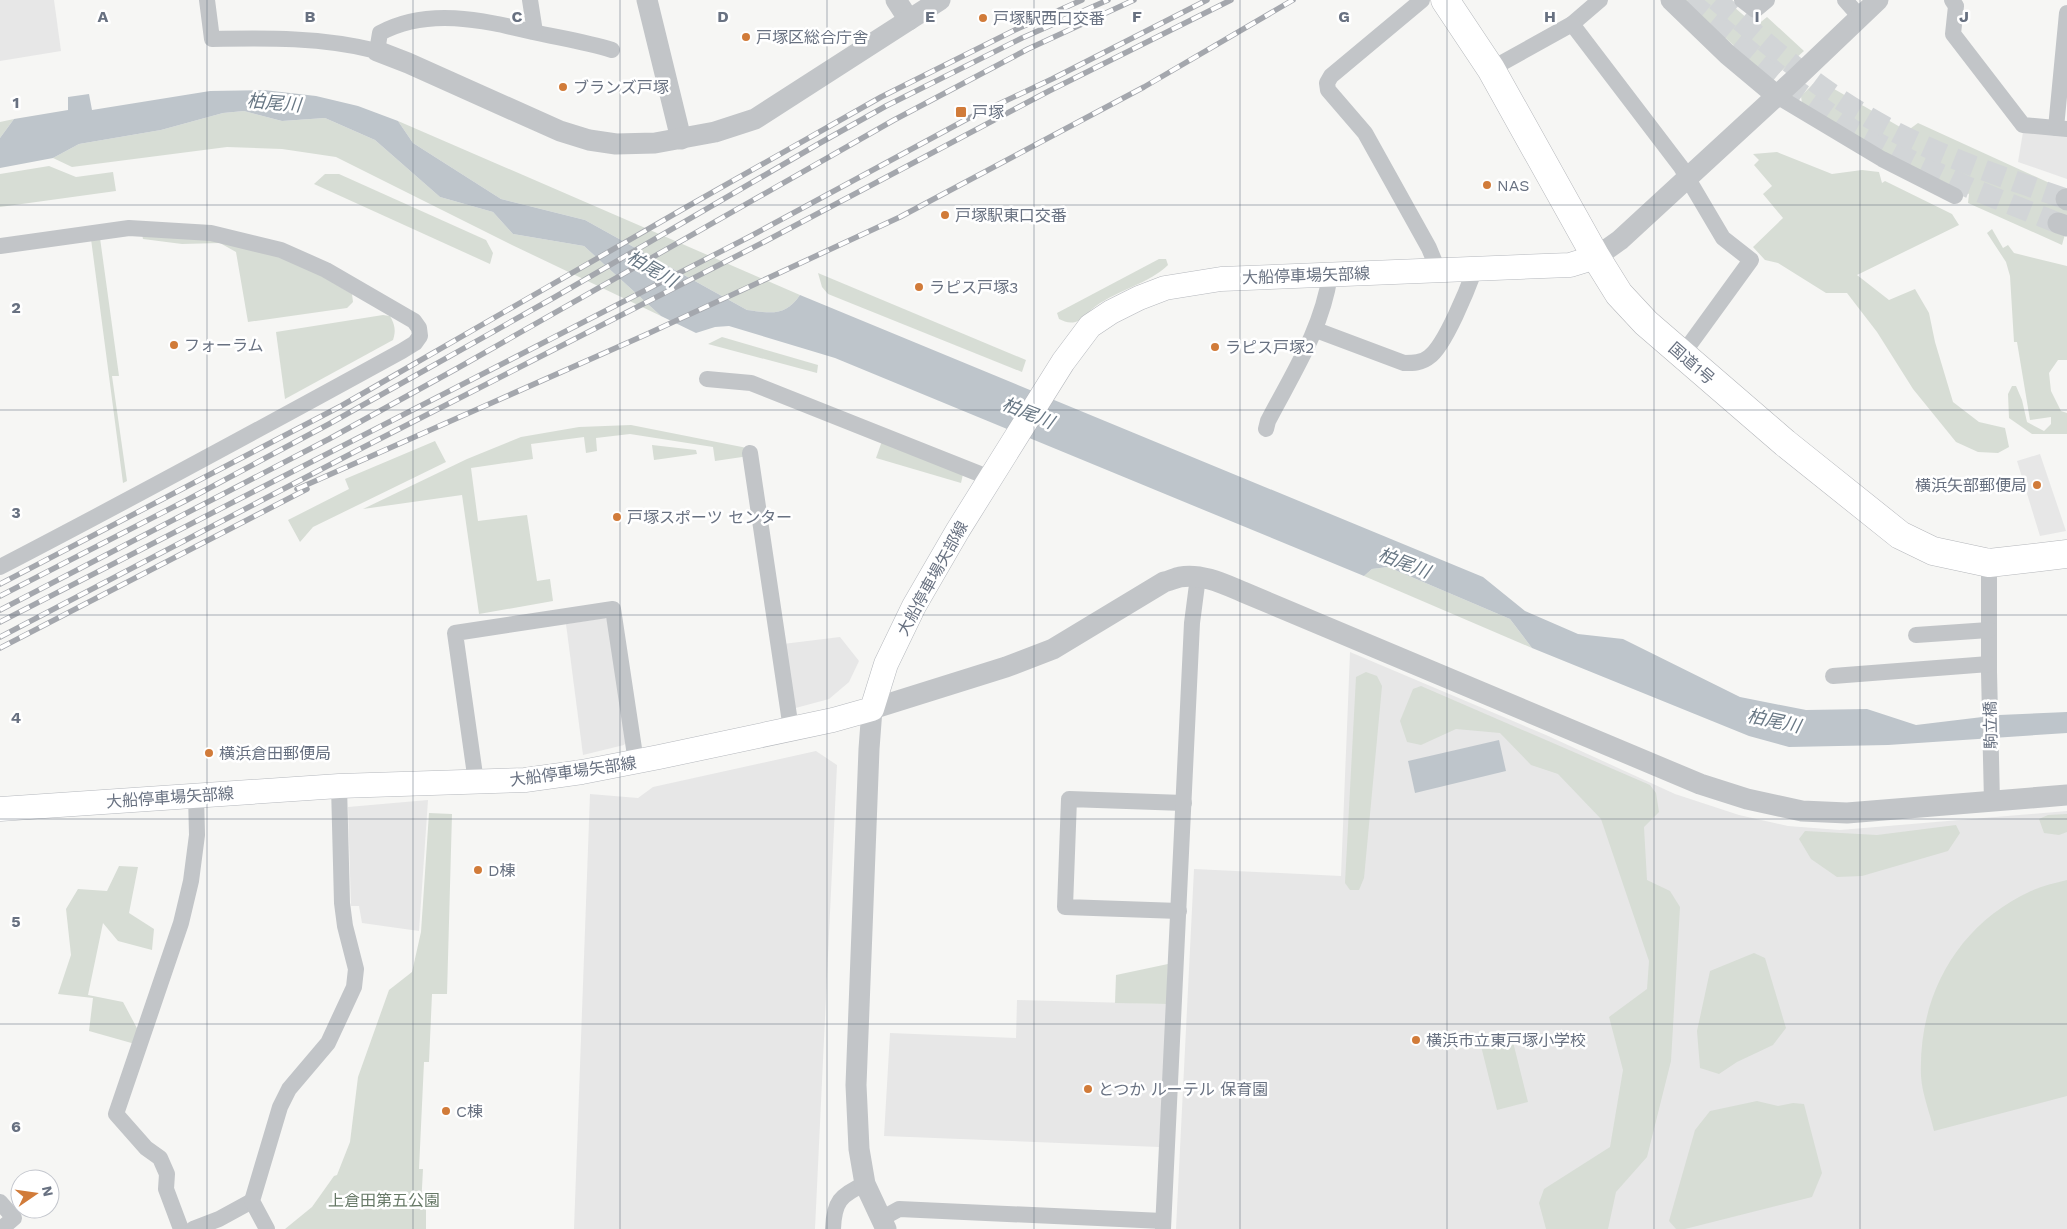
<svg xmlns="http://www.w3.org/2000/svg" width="2067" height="1229" font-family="'Work Sans','Noto Sans JP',sans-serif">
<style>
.built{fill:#e7e7e7}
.green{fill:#d7ddd5}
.water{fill:#bec5cb}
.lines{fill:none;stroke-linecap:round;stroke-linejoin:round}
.tertiary-tunnel{stroke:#d2d5d7;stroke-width:21;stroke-dasharray:21 11;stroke-linecap:butt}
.secondary-casing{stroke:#b5b8bd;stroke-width:25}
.trunk-casing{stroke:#b5b7bb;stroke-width:29}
.minor{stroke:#c2c5c8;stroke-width:16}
.tertiary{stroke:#c2c5c8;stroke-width:21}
.secondary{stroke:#fff;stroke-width:24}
.trunk{stroke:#fff;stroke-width:28}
.rail-casing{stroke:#a4a7ad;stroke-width:5.5}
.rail{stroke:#fff;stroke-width:4;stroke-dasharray:11;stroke-linecap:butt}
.grid{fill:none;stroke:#687181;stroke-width:1;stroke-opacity:0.55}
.poi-dot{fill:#d17b39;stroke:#fff;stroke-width:2}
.labels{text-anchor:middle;stroke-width:5;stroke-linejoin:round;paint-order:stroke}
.poi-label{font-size:16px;fill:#687181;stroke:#fff;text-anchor:start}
.street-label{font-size:16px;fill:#687181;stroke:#fff}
.park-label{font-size:16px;fill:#677967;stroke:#fff}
.water-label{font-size:18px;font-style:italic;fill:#697885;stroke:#fff}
.grid-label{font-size:16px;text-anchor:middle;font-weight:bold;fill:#687181;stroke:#fff;stroke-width:5;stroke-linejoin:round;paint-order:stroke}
</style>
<rect width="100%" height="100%" fill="#f6f6f4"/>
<g class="built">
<path d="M 0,0 L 54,0 L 61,51 L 0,61 Z"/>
<path d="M 2023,132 L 2067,136 L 2067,179 L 2018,162 Z"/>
<path d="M 2040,454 L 2066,531 L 2040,536 L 2017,461 Z"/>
<path d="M 605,618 L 610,622 L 628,739 L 624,745 L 583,755 L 566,624 Z"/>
<path d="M 840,637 L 859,661 L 849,682 L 829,699 L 792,709 L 783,644 Z"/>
<path d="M 1350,652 L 1546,735 L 1675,794 L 1739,815 L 1788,826 L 1840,830 L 2067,811 L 2067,1229 L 1176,1229 L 1194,869 L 1341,876 Z"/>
<path d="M 816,751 L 837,765 L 815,1229 L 574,1229 L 590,794 L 638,798 L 653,787 Z"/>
<path d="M 428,800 L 419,931 L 362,923 L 359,906 L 351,906 L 348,807 Z"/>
<path d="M 1017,1000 L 1167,1004 L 1159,1147 L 884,1136 L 890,1033 L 1016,1038 Z"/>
</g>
<g class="green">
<path d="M 1684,0 L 1726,0 L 1756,26 L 1767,17 L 1804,51 L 1779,73 L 1765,74 Z"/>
<path d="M 1822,82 L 1907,131 L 1918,123 L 2067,191 L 2067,227 L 2062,245 L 1968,203 L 1969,194 L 1889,155 L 1802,104 L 1801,96 L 1813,84 Z"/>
<path d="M 244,111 L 282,121 L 325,118 L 375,140 L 440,197 L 493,212 L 513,234 L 584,246 L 661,316 L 512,245 L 336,157 L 282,149 L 227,147 L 72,167 L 53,158 L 79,144 L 161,130 L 223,113 Z"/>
<path d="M 14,119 L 0,138 L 0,122 Z"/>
<path d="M 398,121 L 800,295 C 785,317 771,313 747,310 L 585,220 L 501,199 L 413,143 Z"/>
<path d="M 1777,152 L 1832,174 L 1862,170 L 1879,172 L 1882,183 L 1885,181 L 1952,214 L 1959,225 L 1857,275 L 1889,300 L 1915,289 L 1929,313 L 1935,342 L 1953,402 L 1979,422 L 2005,428 L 2009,447 L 1998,453 L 1978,452 L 1956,442 L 1913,389 L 1877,332 L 1847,293 L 1826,293 L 1778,263 L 1765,260 L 1753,247 L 1783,218 L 1763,194 L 1772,186 L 1754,165 L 1759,160 L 1753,154 Z"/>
<path d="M 49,166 L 76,177 L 113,172 L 116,191 L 0,207 L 0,174 Z"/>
<path d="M 325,174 L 339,174 L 486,240 L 493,253 L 490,264 L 314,184 Z"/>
<path d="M 1992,229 L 2003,248 L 2008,245 L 2014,253 L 2067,266 L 2067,360 L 2058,360 L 2049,373 L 2051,391 L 2061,411 L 2067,413 L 2067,434 L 2032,434 L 2009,418 L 2008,394 L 2012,386 L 2016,386 L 2022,400 L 2027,422 L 2044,431 L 2051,424 L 2051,417 L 2030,420 L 2017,342 L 2014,342 L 2010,276 L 2006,262 L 1987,233 Z"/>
<path d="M 142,234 L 209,237 L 265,251 L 315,272 L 352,294 L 353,302 L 347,308 L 248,322 L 236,252 L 220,243 L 182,244 L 143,239 Z"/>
<path d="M 100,238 L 119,376 L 112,376 L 127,481 L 123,483 L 91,239 Z"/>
<path d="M 1159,259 L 1166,259 L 1168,265 C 1150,283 1118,290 1096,306 C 1090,310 1084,318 1078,321 C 1071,324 1065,322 1059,319 L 1057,313 Z"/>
<path d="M 818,273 L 1026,360 L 1022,372 L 828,294 L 822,287 Z"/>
<path d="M 383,315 L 390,316 C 395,325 396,331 393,340 L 285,399 L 276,332 Z"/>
<path d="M 722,337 L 818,365 L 817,373 L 708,344 Z"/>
<path d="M 631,425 L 747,448 L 749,456 L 715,461 L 713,447 L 630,434 L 596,438 L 597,451 L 586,453 L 584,437 L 531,444 L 533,459 L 471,468 L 478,521 L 527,515 L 537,581 L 550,579 L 553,601 L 479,614 L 462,495 L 363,509 L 467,459 L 521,437 L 579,427 Z"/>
<path d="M 435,441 L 446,462 L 313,527 L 300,542 L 288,520 L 349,489 L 345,479 Z"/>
<path d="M 882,441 L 963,474 L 961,483 L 876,458 Z"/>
<path d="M 652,445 L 696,450 L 697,454 L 654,460 Z"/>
<path d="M 1388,567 L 1510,619 L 1532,648 L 1364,576 L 1372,569 Z"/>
<path d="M 1366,672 L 1377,676 L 1382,686 L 1364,878 L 1359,890 L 1350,890 L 1345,883 L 1356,677 Z"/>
<path d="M 1421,686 L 1650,785 L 1656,793 L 1659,812 L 1644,827 L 1647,880 L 1670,891 L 1680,907 L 1671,1061 L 1647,1157 L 1616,1192 L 1608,1229 L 1546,1229 L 1539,1203 L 1544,1189 L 1610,1147 L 1623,1070 L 1609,1017 L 1647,989 L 1649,961 L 1601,819 L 1558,774 L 1531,765 L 1500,733 L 1456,729 L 1421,745 L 1407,742 L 1400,721 L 1413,689 Z"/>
<path d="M 429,813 L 452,814 L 447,994 L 432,994 L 429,1062 L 424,1062 L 419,1169 L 423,1169 L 421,1207 L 426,1208 L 426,1229 L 285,1229 L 312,1207 L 334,1176 L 337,1175 L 350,1142 L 358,1077 L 389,990 L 412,972 L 421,932 Z"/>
<path d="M 2067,814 L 2067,832 L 2059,835 L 2044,833 L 2039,819 L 2048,815 Z"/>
<path d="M 1956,825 L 1960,833 L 1948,851 L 1862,876 L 1837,877 L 1811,859 L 1799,839 L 1805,831 L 1877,835 Z"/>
<path d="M 119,866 L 138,867 L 129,913 L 154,929 L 152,950 L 118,941 L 103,923 L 88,995 L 123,1002 L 139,1032 L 135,1044 L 89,1031 L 93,998 L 58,994 L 71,955 L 66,909 L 78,889 L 107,891 Z"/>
<path d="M 2067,880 L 2067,1096 L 1934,1131 C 1930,1113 1922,1094 1921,1076 C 1918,996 1957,925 2031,891 C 2042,886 2055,883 2067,880 Z"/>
<path d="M 1754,953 L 1765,958 L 1786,1028 L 1773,1045 L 1737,1062 L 1719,1074 L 1700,1068 L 1697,1031 L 1710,971 Z"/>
<path d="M 1168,964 L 1167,1004 L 1115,1003 L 1116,975 Z"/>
<path d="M 1512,1038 L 1528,1102 L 1497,1110 L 1481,1046 Z"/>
<path d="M 1757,1101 L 1778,1106 L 1793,1103 L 1804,1104 L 1822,1173 L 1812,1197 L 1685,1229 L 1676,1229 L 1669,1221 L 1695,1130 L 1710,1111 Z"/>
</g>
<g class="water">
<path d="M 264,90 L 316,96 L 358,106 L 398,121 L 413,143 L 501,199 L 585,220 L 747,310 C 771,313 785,317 800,295 L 1483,577 L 1525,611 L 1578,634 L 1623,639 L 1740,697 L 1806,710 L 1867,709 L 1916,725 L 1999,715 L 2067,712 L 2067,733 L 1888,745 L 1789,747 L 1749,736 L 1532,648 L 1510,619 L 1388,567 L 1372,569 L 1364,576 L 835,358 L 729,326 L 715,327 L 696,333 L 661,316 L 584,246 L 513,234 L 493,212 L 440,197 L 375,140 L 325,118 L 282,121 L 244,111 L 223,113 L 161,130 L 79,144 L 53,158 L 0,168 L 0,138 L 14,119 L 68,110 L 68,97 L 89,94 L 92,110 L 210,91 Z"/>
<path d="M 1499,740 L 1506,771 L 1415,793 L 1408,761 Z"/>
</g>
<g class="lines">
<g class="tertiary-tunnel">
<path d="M 1688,0 L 1799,92 L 1853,130 L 1912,161 L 1970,188 L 2058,223"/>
<path d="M 1716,0 C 1763,40 1810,83 1863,114 C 1926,152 1997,175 2066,199"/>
</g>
<g class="secondary-casing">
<path id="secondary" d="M 0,809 L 339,786 L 525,780 L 582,772 L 659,757 L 833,720 L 872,709 L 886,664 L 914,606 L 958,530 L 1063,362 L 1090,326 L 1111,312 L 1139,298 L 1165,288 L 1221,279 L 1570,265 L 1596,257"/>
</g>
<g class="trunk-casing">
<path id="trunk" d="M 1445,0 L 1491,69 L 1596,257 L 1619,294 L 1646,323 L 1785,443 L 1900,535 L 1933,551 L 1989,563 L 2067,554"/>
</g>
<g class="minor">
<path d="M 207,0 L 212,39 C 267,38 322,37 377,51 L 380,33 C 428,7 482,20 533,32 C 560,38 586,42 612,50"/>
<path d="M 530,0 L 535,32"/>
<path d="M 1422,0 L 1331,76 L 1327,83 L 1328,90 L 1365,133 L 1429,248 L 1438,270"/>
<path d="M 1742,0 L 1755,10 L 1767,0"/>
<path d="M 1845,0 L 1860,17"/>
<path d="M 1952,0 L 1956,6 L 1953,34 L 2023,125 L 2067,129"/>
<path d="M 1572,24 L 1600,0"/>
<path d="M 1491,69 L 1572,24 L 1681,167 L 1723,238 L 1751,260 L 1682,355"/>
<path d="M 1777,96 L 1882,159 L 1955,196"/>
<path d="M 2056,128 L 2067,13"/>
<path d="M 0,246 L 129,228 L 211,233 L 281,250 L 326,270 L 414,321 L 419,328 L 420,336 L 415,343 L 402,351 C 269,424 135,497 0,567"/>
<path d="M 1316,330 L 1404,363 C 1413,363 1422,363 1429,357 C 1445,346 1468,288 1475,269"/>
<path d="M 707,379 L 751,383 L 990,478"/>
<path d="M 1266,429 L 1268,421 C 1293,373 1322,329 1330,275"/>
<path d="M 750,453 L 791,729"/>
<path d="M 1989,563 L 1989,672 L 1992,802"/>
<path d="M 1916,635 L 1989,630"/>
<path d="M 1833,676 L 1989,664"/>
<path d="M 476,782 L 455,633 L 613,609 L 636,762"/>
<path d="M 1179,911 L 1065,907 L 1069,799 L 1184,803"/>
<path d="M 0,1202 L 14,1218 L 1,1229"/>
<path d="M 881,1219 L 899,1209 L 1163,1221"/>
<path d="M 181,1229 L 166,1189 L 167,1174 L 160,1158 L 146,1148 L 116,1114 L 181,923 L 191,881 L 197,835 L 196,795"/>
<path d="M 193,1229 L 219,1219 L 252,1201"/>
<path d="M 267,1229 L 252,1201 L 280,1107 L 289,1089 L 328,1043 L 354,987 L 356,969 L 345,926 L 342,903 L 339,786"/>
<path d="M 833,1229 C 834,1202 840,1195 865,1184"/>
<path d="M 1163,1229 L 1192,623 L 1198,577"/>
</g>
<g class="tertiary">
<path d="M 647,0 L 681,139"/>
<path d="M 896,0 L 909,20"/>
<path d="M 1671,0 L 1728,55 L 1777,96"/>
<path d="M 377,51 L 408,63 L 560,131 L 589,140 L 616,144 L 655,143 L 715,132 L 755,119 L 940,0"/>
<path d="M 2066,199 L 2067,200"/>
<path d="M 2058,223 L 2067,226"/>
<path d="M 1596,257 L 1620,240 L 1795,79 L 1878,0"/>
<path d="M 886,1229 L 865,1184 L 859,1149 L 856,1085 L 869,749 L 872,709 L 1006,667 L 1053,649 L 1164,582 C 1169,581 1175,578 1180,577 C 1201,573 1224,584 1243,592 L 1700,784 L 1747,799 L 1802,811 L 1847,813 L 2067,795"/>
</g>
<use href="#secondary" class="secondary"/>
<use href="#trunk" class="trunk"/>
<g class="rail-casing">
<g id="rail">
<path d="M 297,489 L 645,335 L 900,217 L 1144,87 L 1293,0"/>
<path d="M 0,584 L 341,406 L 683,209 L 881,97 L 1017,29 L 1082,0"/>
<path d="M 0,596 L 187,500 L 329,424 L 555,297 L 820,143 L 886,106 L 1022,38 L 1108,0"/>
<path d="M 0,610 L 329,439 L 456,369 L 894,120 L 1028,49 L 1134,0"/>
<path d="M 0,622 L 749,237 L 969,118 L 1052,79 L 1207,0"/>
<path d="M 0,637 L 362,448 L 764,242 L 1049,91 L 1231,0"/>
<path d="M 0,648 L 307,489"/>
</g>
</g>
<use href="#rail" class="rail"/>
</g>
<path class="grid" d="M 207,0 L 207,1229M 413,0 L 413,1229M 620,0 L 620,1229M 827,0 L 827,1229M 1034,0 L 1034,1229M 1240,0 L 1240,1229M 1447,0 L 1447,1229M 1654,0 L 1654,1229M 1860,0 L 1860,1229M 0,205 L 2067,205M 0,410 L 2067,410M 0,615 L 2067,615M 0,819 L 2067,819M 0,1024 L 2067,1024"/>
<g class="poi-dot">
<circle cx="983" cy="18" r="5"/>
<circle cx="746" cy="37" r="5"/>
<circle cx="563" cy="87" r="5"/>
<rect x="955" y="106" width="12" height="12" rx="2.5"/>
<circle cx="1487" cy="185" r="5"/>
<circle cx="945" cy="215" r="5"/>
<circle cx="919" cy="287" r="5"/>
<circle cx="174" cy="345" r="5"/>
<circle cx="1215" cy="347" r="5"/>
<circle cx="2037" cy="485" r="5"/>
<circle cx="617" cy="517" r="5"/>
<circle cx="209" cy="753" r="5"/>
<circle cx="478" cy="870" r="5"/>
<circle cx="1416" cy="1040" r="5"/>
<circle cx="1088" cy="1089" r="5"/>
<circle cx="446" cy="1111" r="5"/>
</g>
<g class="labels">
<g class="poi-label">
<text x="993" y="24">戸塚駅西口交番</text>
<text x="756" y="43">戸塚区総合庁舎</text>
<text x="573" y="93">ブランズ戸塚</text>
<text x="972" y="118">戸塚</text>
<text x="1497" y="191">NAS</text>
<text x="955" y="221">戸塚駅東口交番</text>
<text x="929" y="293">ラピス戸塚3</text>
<text x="184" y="351">フォーラム</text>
<text x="1225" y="353">ラピス戸塚2</text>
<text x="2027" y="491" text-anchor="end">横浜矢部郵便局</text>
<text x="627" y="523">戸塚スポーツ センター</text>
<text x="219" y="759">横浜倉田郵便局</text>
<text x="488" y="876">D棟</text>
<text x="1426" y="1046">横浜市立東戸塚小学校</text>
<text x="1098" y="1095">とつか ルーテル 保育園</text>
<text x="456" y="1117">C棟</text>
</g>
<g class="street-label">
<text transform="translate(1306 275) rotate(-2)" y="6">大船停車場矢部線</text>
<text transform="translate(1692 363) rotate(41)" y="6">国道1号</text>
<text transform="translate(932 578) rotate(-61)" y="6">大船停車場矢部線</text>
<text transform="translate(1990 725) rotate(-91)" y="6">駒立橋</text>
<text transform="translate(573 771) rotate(-8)" y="6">大船停車場矢部線</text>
<text transform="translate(170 797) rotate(-4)" y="6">大船停車場矢部線</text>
</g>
<g class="park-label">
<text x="384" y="1206">上倉田第五公園</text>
</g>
<g class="water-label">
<text transform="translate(274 103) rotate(5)" y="6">柏尾川</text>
<text transform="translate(652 269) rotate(30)" y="6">柏尾川</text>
<text transform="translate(1028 413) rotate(22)" y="6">柏尾川</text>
<text transform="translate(1404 563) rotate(21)" y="6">柏尾川</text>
<text transform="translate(1774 721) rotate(12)" y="6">柏尾川</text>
</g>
</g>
<g class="grid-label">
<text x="103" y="22">A</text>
<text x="310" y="22">B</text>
<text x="517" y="22">C</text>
<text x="723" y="22">D</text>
<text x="930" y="22">E</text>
<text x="1137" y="22">F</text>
<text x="1344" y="22">G</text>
<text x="1550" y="22">H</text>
<text x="1757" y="22">I</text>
<text x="1964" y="22">J</text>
<text x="16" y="108">1</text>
<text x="16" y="313">2</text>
<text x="16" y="518">3</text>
<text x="16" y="723">4</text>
<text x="16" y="927">5</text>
<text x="16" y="1132">6</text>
</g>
<g transform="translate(35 1194) rotate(77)"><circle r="24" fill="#ffffff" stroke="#c3c6cd"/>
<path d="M0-4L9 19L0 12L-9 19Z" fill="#d17b39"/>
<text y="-8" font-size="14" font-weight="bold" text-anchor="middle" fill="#687181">N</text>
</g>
</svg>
